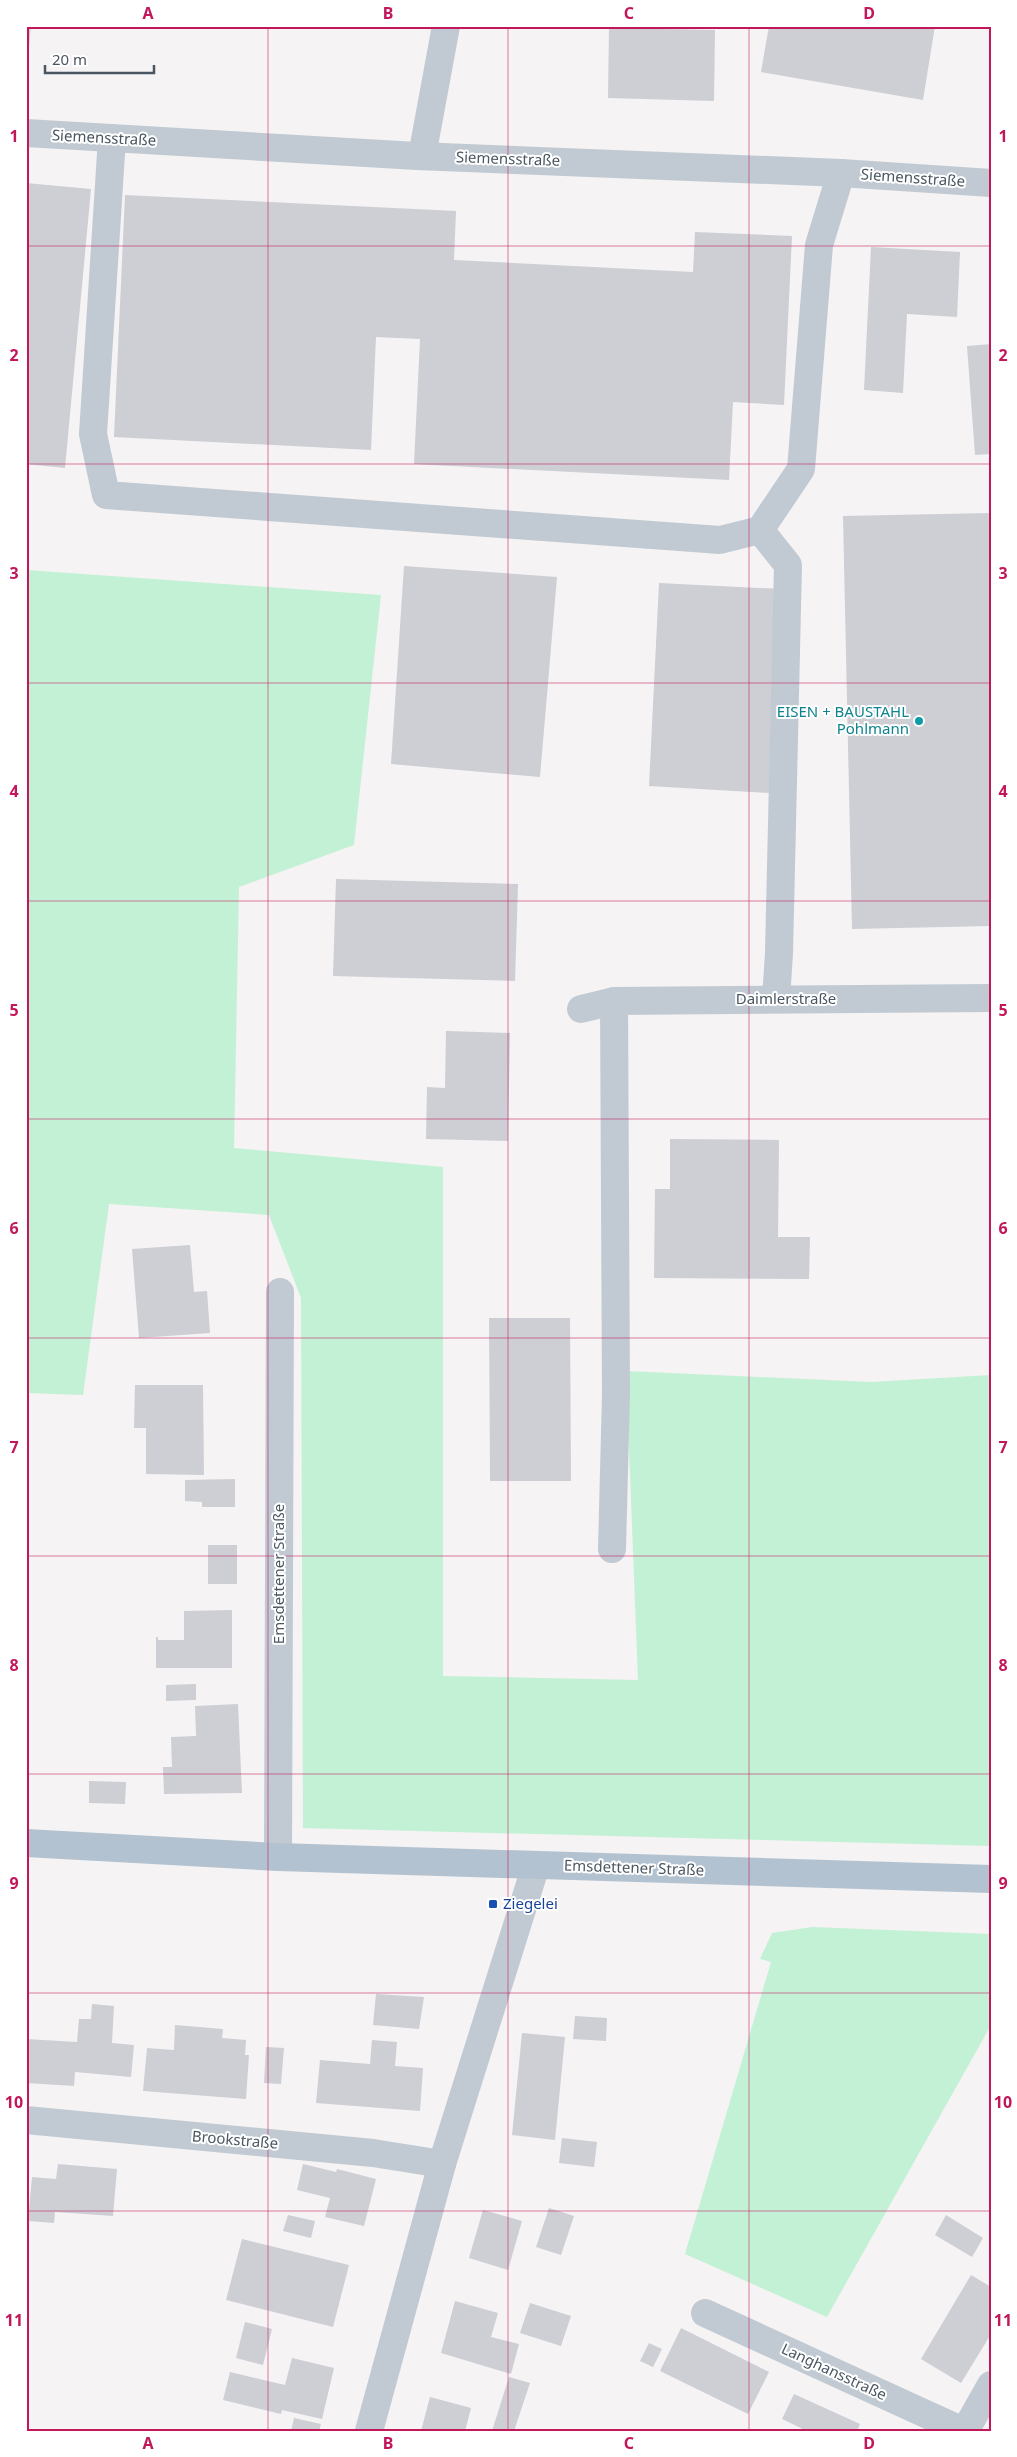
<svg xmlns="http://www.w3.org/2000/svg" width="1017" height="2457" font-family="'Noto Sans',sans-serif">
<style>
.green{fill:#c3f1d5}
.building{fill:#cdcfd5}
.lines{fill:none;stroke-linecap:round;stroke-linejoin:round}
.minor{stroke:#c1cad2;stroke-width:28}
.major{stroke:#b3c2d1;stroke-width:28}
.grid{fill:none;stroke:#c2185b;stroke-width:1;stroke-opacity:0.55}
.culture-dot{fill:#0f9aa8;stroke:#fff;stroke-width:2}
.transit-dot{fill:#1a4fb4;stroke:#fff;stroke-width:2}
.labels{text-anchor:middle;stroke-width:4;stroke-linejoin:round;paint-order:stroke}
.street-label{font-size:15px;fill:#4a5661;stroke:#fff}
.culture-label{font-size:15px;fill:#0d838f;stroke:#fff;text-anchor:end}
.transit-label{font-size:15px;fill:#164399;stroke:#fff;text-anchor:start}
.neatline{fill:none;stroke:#c2185b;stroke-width:2}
.grid-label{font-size:16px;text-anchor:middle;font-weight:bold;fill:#c2185b}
</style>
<rect width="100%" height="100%" fill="#f5f3f3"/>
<g class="green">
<path d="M 26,570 L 381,595 L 354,845 L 239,887 L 234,1148 L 443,1167 L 443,1676 L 638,1680 L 626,1371 L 871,1382 L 991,1375 L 991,1846 L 303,1828 L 301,1298 L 269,1215 L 109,1204 L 83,1395 L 26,1393 Z"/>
<path d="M 812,1927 L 991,1934 L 991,2025 L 827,2317 L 685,2254 L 771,1962 L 760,1959 L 772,1933 Z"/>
</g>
<g class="building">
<path d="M 26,26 L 31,26 L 28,59 L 26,58 Z"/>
<path d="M 769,26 L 935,26 L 923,100 L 761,72 Z"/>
<path d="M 609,28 L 715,30 L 714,101 L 608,98 Z"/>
<path d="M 26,183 L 91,189 L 65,468 L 26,464 Z"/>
<path d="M 125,195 L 456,211 L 454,260 L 693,272 L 695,232 L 792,236 L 784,405 L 733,402 L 729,480 L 414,464 L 420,339 L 376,337 L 371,450 L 114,437 Z"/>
<path d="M 871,247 L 960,252 L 957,317 L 907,314 L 903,393 L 864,390 Z"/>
<path d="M 991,344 L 991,454 L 975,455 L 967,346 Z"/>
<path d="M 991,513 L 991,926 L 852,929 L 843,516 Z"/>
<path d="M 404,566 L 557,577 L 540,777 L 391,764 Z"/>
<path d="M 659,583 L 781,589 L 770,793 L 649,786 Z"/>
<path d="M 336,879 L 518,884 L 515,981 L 333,976 Z"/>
<path d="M 446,1031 L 510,1033 L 508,1141 L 426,1139 L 427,1087 L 445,1088 Z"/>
<path d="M 670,1139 L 779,1140 L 778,1237 L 810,1237 L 809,1279 L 654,1278 L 655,1189 L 670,1189 Z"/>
<path d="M 190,1245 L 194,1292 L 207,1291 L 210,1333 L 139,1338 L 132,1249 Z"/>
<path d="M 489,1318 L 570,1318 L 571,1481 L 490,1481 Z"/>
<path d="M 135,1385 L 203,1385 L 204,1475 L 146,1474 L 146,1428 L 134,1428 Z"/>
<path d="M 235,1479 L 235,1507 L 202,1507 L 202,1502 L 185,1501 L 185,1480 Z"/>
<rect x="208" y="1545" width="29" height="39"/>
<path d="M 232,1610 L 232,1668 L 156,1668 L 156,1637 L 158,1637 L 158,1640 L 184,1640 L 184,1611 Z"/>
<path d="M 196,1684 L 196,1700 L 166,1701 L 166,1685 Z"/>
<path d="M 238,1704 L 242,1793 L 164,1794 L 163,1767 L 172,1767 L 171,1737 L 196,1736 L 195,1706 Z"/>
<path d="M 89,1781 L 126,1782 L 125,1804 L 89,1803 Z"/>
<path d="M 376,1994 L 424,1997 L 419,2029 L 373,2025 Z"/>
<path d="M 92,2004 L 114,2006 L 112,2043 L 134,2045 L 131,2077 L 75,2072 L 74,2086 L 26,2083 L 26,2039 L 77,2042 L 79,2019 L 91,2019 Z"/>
<path d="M 575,2016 L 607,2018 L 606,2041 L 573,2039 Z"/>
<path d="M 175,2025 L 223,2029 L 222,2038 L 246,2040 L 245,2055 L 249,2055 L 246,2099 L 143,2091 L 147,2048 L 174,2050 Z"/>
<path d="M 522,2033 L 565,2037 L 555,2140 L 512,2135 Z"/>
<path d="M 372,2040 L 397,2042 L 395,2066 L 423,2068 L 420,2111 L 316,2103 L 320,2060 L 370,2064 Z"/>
<path d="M 266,2047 L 284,2048 L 281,2084 L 264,2083 Z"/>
<path d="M 562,2138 L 597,2142 L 594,2167 L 559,2163 Z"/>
<path d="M 58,2164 L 117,2169 L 113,2216 L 55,2212 L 54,2223 L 28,2221 L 32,2177 L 56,2179 Z"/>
<path d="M 303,2164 L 336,2172 L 337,2169 L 376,2179 L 364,2226 L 325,2217 L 330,2198 L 297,2190 Z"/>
<path d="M 549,2208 L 574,2216 L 561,2255 L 536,2247 Z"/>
<path d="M 483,2210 L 522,2221 L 508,2270 L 469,2258 Z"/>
<path d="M 288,2215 L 315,2221 L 311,2238 L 283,2231 Z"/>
<path d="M 946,2215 L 983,2238 L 972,2257 L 935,2235 Z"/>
<path d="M 242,2239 L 349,2265 L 333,2327 L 226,2300 Z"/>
<path d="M 971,2275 L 991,2287 L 991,2334 L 961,2383 L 921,2359 Z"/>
<path d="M 455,2301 L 498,2313 L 491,2337 L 519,2344 L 511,2374 L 441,2353 Z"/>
<path d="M 530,2303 L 571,2316 L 561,2346 L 520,2333 Z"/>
<path d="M 245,2322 L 272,2329 L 263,2365 L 236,2358 Z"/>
<path d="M 681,2328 L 769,2372 L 748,2414 L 660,2371 Z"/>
<path d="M 649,2343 L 662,2349 L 653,2367 L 640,2361 Z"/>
<path d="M 292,2358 L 334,2368 L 322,2419 L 282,2410 L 281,2414 L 223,2400 L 230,2372 L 285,2385 Z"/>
<path d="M 509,2377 L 530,2383 L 514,2431 L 492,2431 Z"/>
<path d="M 794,2394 L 860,2424 L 857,2431 L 807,2431 L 782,2419 Z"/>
<path d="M 430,2397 L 471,2408 L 465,2431 L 421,2431 Z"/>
<path d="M 294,2418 L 321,2424 L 319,2431 L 291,2431 Z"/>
</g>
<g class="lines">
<g class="minor">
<path d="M 26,133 L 417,156 L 841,173 L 991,183"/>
<path d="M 112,138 L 93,434 L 106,495 L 720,540 L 760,530 L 801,469 L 819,245 L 841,173"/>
<path d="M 422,156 L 446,26"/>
<path d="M 760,530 L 788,565 L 779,953 L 776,999"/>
<path d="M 581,1009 L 614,1001 L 991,998"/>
<path d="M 612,1549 L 616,1394 L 614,1001"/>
<path d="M 278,1857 L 280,1292"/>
<path d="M 26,2120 L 373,2153 L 442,2164"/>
<path d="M 705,2313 L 963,2431"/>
<path d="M 369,2431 L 442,2164 L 536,1865"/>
<path d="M 965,2431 L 991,2385"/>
</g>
<path class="major" d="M 26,1843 L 278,1857 L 991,1879"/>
</g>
<path class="grid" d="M 268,26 L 268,2431M 508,26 L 508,2431M 749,26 L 749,2431M 26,246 L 991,246M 26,464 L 991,464M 26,683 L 991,683M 26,901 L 991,901M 26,1119 L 991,1119M 26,1338 L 991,1338M 26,1556 L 991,1556M 26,1774 L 991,1774M 26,1993 L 991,1993M 26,2211 L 991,2211"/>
<circle class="culture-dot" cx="919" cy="721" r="5"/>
<rect class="transit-dot" x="488" y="1899" width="10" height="10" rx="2.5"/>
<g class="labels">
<g class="street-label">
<text transform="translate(104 138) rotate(3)" y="5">Siemensstraße</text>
<text transform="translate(508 159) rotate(2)" y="5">Siemensstraße</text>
<text transform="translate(913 178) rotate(4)" y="5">Siemensstraße</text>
<text x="786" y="1004">Daimlerstraße</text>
<text transform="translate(279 1574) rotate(-90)" y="5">Emsdettener Straße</text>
<text transform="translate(634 1868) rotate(2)" y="5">Emsdettener Straße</text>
<text transform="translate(235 2140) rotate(5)" y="5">Brookstraße</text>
<text transform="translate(834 2372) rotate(25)" y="5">Langhansstraße</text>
</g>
<g class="culture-label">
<text x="909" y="717">EISEN + BAUSTAHL<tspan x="909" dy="17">Pohlmann</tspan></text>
</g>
<g class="transit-label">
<text x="503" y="1909">Ziegelei</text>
</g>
</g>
<rect width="1017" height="2457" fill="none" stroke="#ffffff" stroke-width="55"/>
<path d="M45 65v8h109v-8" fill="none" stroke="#4a5661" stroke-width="2.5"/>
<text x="52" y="65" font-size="15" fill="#4a5661" stroke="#ffffff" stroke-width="4" paint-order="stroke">20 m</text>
<rect x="28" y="28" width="962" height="2402" class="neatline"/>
<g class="grid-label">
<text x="148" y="19">A</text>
<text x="388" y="19">B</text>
<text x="629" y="19">C</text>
<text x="869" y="19">D</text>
<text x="14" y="142">1</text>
<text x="1003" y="142">1</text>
<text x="14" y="361">2</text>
<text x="1003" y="361">2</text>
<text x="14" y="579">3</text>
<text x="1003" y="579">3</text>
<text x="14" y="797">4</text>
<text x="1003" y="797">4</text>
<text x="14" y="1016">5</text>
<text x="1003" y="1016">5</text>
<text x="14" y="1234">6</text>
<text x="1003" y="1234">6</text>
<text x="14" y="1453">7</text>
<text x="1003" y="1453">7</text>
<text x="14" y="1671">8</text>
<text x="1003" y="1671">8</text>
<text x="14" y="1889">9</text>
<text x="1003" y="1889">9</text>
<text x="14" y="2108">10</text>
<text x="1003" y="2108">10</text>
<text x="14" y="2326">11</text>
<text x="1003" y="2326">11</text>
<text x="148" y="2449">A</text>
<text x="388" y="2449">B</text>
<text x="629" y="2449">C</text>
<text x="869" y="2449">D</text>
</g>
</svg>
